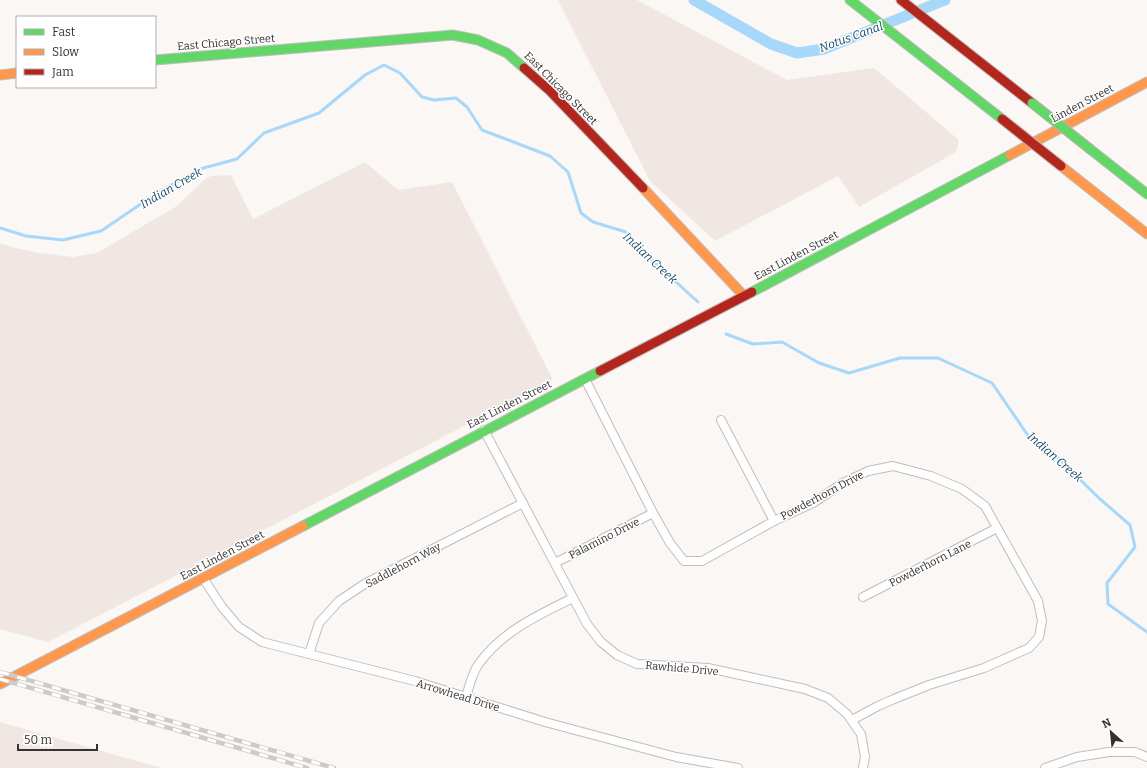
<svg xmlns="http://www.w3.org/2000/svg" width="1147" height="768" font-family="Bitter,serif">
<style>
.built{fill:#f0e7e3}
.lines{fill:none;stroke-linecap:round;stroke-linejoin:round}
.stream{stroke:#a8d8f9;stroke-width:3}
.canal{stroke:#a8d8f9;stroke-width:11}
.street-casing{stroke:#c0bebc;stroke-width:10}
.fast-casing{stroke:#c0bebc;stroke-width:11}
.slow-casing{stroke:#c0bebc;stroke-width:11}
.jam-casing{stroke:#c0bebc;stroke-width:11}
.street{stroke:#fefefe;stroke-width:8}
.fast{stroke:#63d668;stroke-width:9}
.slow{stroke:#ff974d;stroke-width:9}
.jam{stroke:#b3261e;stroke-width:9}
.rail-casing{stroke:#cccbca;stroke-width:4.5}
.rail{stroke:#fff;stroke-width:3;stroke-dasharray:9;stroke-linecap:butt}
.fast-bridge-casing{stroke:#c2b3af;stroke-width:11;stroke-linecap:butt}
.jam-bridge-casing{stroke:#c2b3af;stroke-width:11;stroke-linecap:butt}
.fast-bridge{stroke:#63d668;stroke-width:9}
.jam-bridge{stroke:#b3261e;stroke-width:9}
.labels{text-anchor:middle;stroke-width:3;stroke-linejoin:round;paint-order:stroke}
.street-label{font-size:11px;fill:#353231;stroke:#fff}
.water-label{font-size:12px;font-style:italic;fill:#184b6c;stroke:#fff}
</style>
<rect width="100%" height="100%" fill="#faf7f5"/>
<g class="built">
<path d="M 558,0 L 637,0 L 787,80 L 874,68 L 959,140 L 956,152 L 859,207 L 838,176 L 715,241 L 650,181 Z"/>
<path d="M 365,162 L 398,190 L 452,182 L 553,380 L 48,642 L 0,629 L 0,243 L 11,247 L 39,253 L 73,257 L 97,253 L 177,206 L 206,178 L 212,176 L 231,175 L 253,219 Z"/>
<path d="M 0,722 L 161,768 L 0,768 Z"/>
</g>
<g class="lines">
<g class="stream">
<path d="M 0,228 L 26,236 L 63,240 L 101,231 L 157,193 L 200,169 L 237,159 L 264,133 L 319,113 L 365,75 L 384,65 L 400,73 L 422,97 L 434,100 L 456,98 L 467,107 L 482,130 L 550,156 L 568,172 L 581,213 L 593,222 L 626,232 L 641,250 L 698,302"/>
<path d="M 726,334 L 753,344 L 782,342 L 819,363 L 849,373 L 900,358 L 938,358 L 992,383 L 1029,437 L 1060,460 L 1100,499 L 1130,525 L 1135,547 L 1107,583 L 1108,604 L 1147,632"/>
</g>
<path class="canal" d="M 694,0 L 771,44 L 797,53 L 824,49 L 945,0"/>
<g class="street-casing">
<g id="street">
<path d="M 585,379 L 653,513 L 670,543 L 684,561 L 702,561 L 774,521 L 813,503 L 843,483 L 868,471 L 893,466 L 931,476 L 962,489 L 985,506 L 1038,601 L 1042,621 L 1039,637 L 1029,648 L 984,668 L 929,685 L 894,699 L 878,706 L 852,720"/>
<path d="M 721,420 L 774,521"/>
<path d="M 484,430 L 587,624 L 601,642 L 617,655 L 637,664 L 708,668 L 805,689 L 828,698 L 847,714 L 861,734 L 865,757 L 863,768"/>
<path d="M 555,563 L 653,513"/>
<path d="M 203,578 L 222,607 L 239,627 L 262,642 L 415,681 L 545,722 L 676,757 L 738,768"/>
<path d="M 863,597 L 997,528"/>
<path d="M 309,654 L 319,623 L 339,601 L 366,583 L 523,503"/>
<path d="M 466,697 C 469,687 472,674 478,665 C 501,632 538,615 573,598"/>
<path d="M 1045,768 L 1077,757 L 1109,752 L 1135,752 L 1147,757"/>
</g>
</g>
<g class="fast-casing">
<g id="fast">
<path d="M 850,0 L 1002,119"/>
<path d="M 155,60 L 453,35 L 478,40 L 507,53 L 524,68"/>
<path d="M 1090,149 L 1147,194"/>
<path d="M 752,292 L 1010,155"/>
<path d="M 303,526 L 600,371"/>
</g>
</g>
<g class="slow-casing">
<g id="slow">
<path d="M 0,75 L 17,73"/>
<path d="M 1010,155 L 1147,82"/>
<path d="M 1061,166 L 1147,234"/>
<path d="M 643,188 L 744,296"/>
<path d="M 0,684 L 303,526"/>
</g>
</g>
<g class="jam-casing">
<g id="jam">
<path d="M 901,0 L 1032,103"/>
<path d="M 524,68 L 550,91 L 643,188"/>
<path d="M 600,371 L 752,292"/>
</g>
</g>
<use href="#street" class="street"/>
<use href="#fast" class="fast"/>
<use href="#slow" class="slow"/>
<use href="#jam" class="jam"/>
<g class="rail-casing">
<g id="rail">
<path d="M 0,672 L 334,768"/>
<path d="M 0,679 L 307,768"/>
</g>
</g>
<use href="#rail" class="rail"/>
<g class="fast-bridge-casing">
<path id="fast-bridge" d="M 1032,103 L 1090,149"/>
</g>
<g class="jam-bridge-casing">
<path id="jam-bridge" d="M 1002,119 L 1061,166"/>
</g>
<use href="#fast-bridge" class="fast-bridge"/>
<use href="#jam-bridge" class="jam-bridge"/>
</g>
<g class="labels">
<g class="street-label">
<text transform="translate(226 42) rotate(-5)" y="4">East Chicago Street</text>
<text transform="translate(561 88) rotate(45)" y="4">East Chicago Street</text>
<text transform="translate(1082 103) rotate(-28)" y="4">Linden Street</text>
<text transform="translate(796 255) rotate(-28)" y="4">East Linden Street</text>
<text transform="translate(509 404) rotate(-27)" y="4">East Linden Street</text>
<text transform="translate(822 495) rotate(-28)" y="4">Powderhorn Drive</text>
<text transform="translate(604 538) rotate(-27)" y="4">Palamino Drive</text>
<text transform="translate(222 555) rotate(-28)" y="4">East Linden Street</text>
<text transform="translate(930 563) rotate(-27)" y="4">Powderhorn Lane</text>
<text transform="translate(403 565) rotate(-28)" y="4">Saddlehorn Way</text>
<text transform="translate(682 668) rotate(5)" y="4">Rawhide Drive</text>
<text transform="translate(458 695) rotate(17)" y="4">Arrowhead Drive</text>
</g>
<g class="water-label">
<text transform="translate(851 37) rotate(-20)" y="4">Notus Canal</text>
<text transform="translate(171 188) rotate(-30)" y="4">Indian Creek</text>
<text transform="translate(650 258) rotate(43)" y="4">Indian Creek</text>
<text transform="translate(1055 457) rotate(41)" y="4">Indian Creek</text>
</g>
</g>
<rect x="16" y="16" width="140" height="72" fill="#ffffff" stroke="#aeadad"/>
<rect x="24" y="29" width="20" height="6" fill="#63d668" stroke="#aeadad"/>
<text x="52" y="36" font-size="12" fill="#353231">Fast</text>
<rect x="24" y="49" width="20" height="6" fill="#ff974d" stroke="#aeadad"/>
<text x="52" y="56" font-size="12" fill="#353231">Slow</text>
<rect x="24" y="69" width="20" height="6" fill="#b3261e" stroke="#aeadad"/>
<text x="52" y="76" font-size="12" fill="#353231">Jam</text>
<g transform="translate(1111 732) rotate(333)" stroke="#ffffff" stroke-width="3" paint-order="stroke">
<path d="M0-3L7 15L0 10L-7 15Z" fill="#353231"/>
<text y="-6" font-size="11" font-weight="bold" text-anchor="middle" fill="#353231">N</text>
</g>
<path d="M18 744v6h79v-6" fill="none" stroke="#353231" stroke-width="2"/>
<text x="24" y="744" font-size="12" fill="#353231" stroke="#ffffff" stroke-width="3" paint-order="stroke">50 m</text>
</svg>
